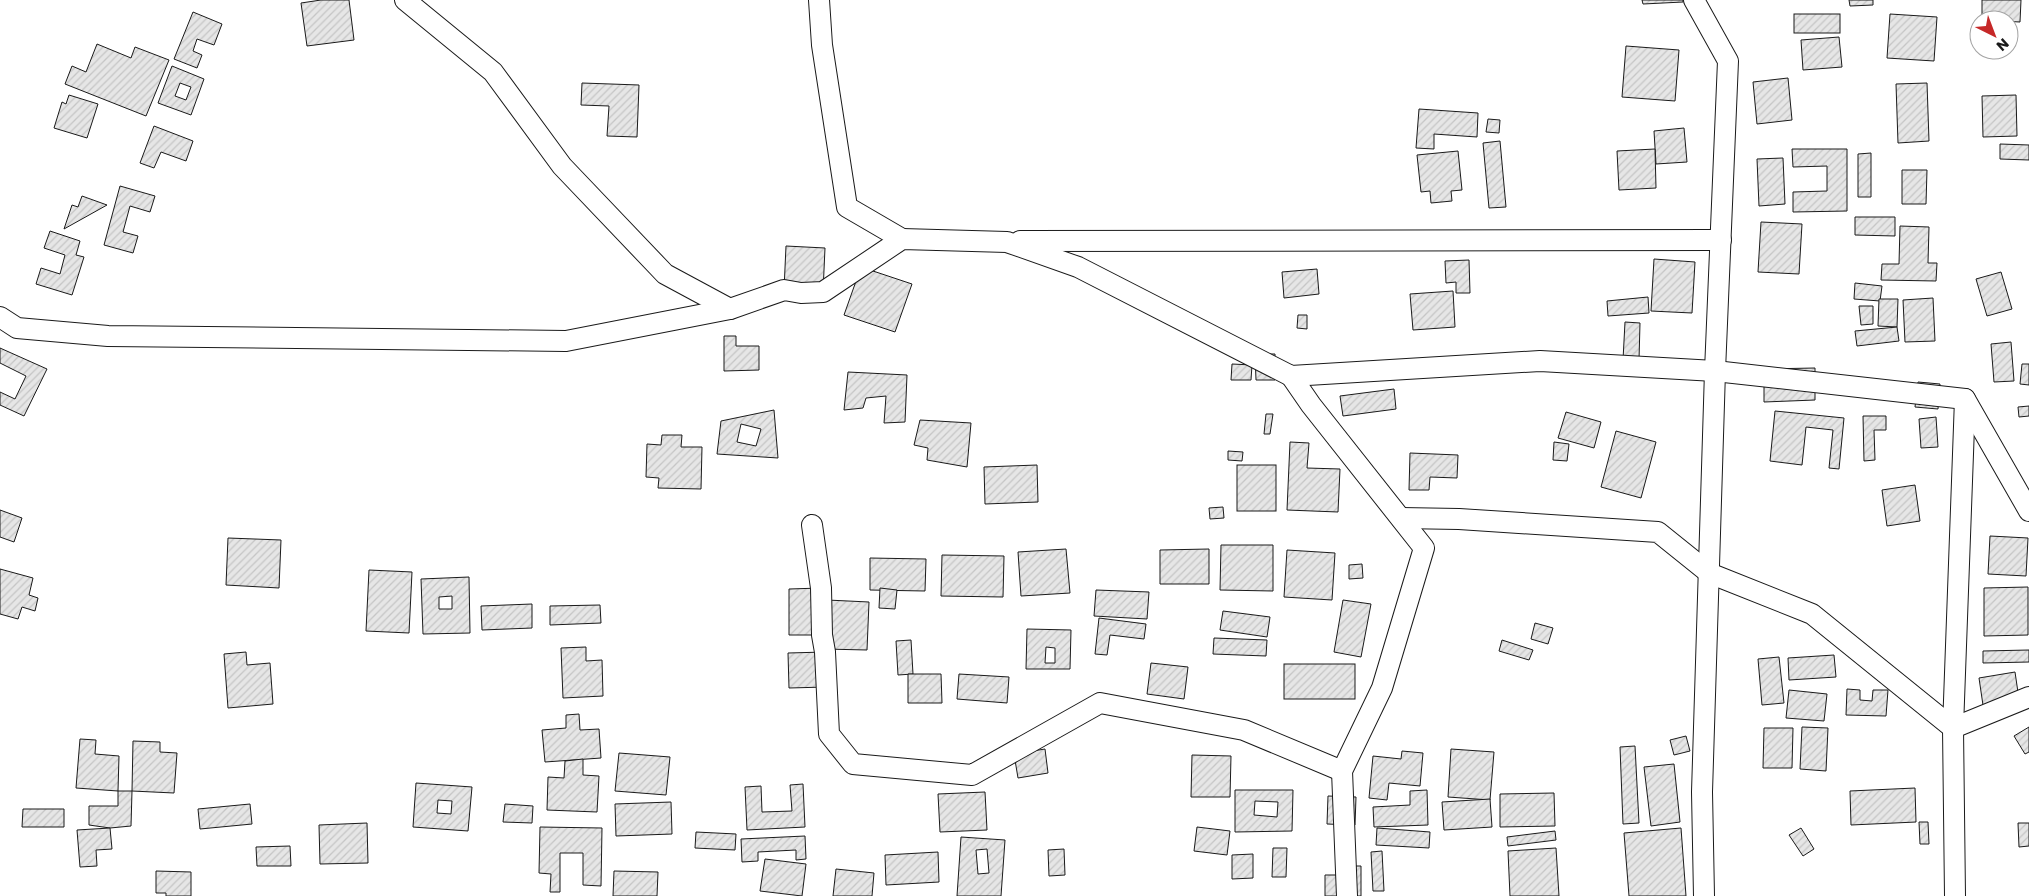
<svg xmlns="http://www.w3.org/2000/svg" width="2029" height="896" font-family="Poppins,sans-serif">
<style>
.building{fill:url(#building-hatch);stroke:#1a1a1a;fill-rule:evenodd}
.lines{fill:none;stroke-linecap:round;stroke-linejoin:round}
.street-casing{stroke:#1a1a1a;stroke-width:22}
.street{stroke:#fff;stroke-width:20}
</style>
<defs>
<pattern id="building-hatch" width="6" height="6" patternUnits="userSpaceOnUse" patternTransform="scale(1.25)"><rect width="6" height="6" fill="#e6e6e6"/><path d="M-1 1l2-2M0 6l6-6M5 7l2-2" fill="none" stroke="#c5c5c5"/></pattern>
</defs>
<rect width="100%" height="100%" fill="#fff"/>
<g class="building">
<path d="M 321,0 L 349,0 L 354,40 L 307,46 L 301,3 Z"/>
<path d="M 1642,0 L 1683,0 L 1683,2 L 1643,4 Z"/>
<path d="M 1849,0 L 1873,0 L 1873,5 L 1850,6 Z"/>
<path d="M 1982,0 L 2021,0 L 2020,22 L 1982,20 Z"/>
<path d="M 193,12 L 222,24 L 214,45 L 197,39 L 193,51 L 202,55 L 197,68 L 174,59 Z"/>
<rect x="1794" y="14" width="46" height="19"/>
<path d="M 1890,14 L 1937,17 L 1934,61 L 1887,58 Z"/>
<path d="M 1839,37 L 1842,67 L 1803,70 L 1801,40 Z"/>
<path d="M 97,44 L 131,58 L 135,47 L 169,60 L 146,116 L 65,84 L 72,66 L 86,72 Z"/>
<path d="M 1626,46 L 1679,50 L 1675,101 L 1622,97 Z"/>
<path d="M 172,66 L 204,79 L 191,115 L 158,103 ZM 180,83 L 191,87 L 186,100 L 175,96 Z"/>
<path d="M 1788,78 L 1792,120 L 1757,124 L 1753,82 Z"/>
<path d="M 582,83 L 639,85 L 637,137 L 607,136 L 609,106 L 581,105 Z"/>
<path d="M 1927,83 L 1929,141 L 1898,143 L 1896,84 Z"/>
<path d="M 69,95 L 98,104 L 87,138 L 54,128 L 62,102 L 66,104 Z"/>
<path d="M 2016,95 L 2017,136 L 1983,137 L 1982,96 Z"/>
<path d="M 1419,109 L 1478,113 L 1477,137 L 1434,134 L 1434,149 L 1416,148 Z"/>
<path d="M 1488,119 L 1500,120 L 1499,133 L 1486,132 Z"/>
<path d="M 154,126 L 193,141 L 186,161 L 161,152 L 154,168 L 140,163 Z"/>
<path d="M 1684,128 L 1687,162 L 1656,164 L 1654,131 Z"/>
<path d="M 1500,141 L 1506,207 L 1489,208 L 1483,143 Z"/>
<path d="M 2000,144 L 2029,145 L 2029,160 L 2000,159 Z"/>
<path d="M 1655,149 L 1656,188 L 1619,190 L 1617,151 Z"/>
<path d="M 1792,149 L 1847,149 L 1847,211 L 1793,212 L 1793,192 L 1827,191 L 1827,166 L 1793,167 Z"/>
<path d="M 1458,151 L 1462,190 L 1451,191 L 1452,201 L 1431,203 L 1430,191 L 1421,192 L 1417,155 Z"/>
<path d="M 1871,153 L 1871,197 L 1858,197 L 1858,154 Z"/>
<path d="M 1783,158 L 1785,204 L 1759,206 L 1757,159 Z"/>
<path d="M 1902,170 L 1927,170 L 1926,204 L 1902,204 Z"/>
<path d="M 120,186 L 155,196 L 150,212 L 130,206 L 123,232 L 138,236 L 133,253 L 104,245 Z"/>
<path d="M 82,196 L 107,205 L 64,229 L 72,205 L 78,207 Z"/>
<path d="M 1855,217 L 1895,217 L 1895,236 L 1855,235 Z"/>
<path d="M 1761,222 L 1802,224 L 1799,274 L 1758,272 Z"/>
<path d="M 1900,226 L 1929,227 L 1928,263 L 1937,263 L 1936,281 L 1881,280 L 1882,264 L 1899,264 Z"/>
<path d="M 50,231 L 80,241 L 76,255 L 84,257 L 72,295 L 36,284 L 41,268 L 60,274 L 65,255 L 44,248 Z"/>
<path d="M 786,246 L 825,248 L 823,292 L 784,290 Z"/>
<path d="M 1654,259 L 1695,262 L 1692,313 L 1651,311 Z"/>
<path d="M 1469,260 L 1470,293 L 1456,293 L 1456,282 L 1446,283 L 1445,261 Z"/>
<path d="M 861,267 L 912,284 L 895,332 L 844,315 Z"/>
<path d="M 1317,269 L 1319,294 L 1284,298 L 1282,272 Z"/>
<path d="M 2001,272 L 2012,309 L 1987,316 L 1976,279 Z"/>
<path d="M 1855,283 L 1882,286 L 1880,301 L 1854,299 Z"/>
<path d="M 1453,291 L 1455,327 L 1413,330 L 1410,294 Z"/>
<path d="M 1648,297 L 1649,313 L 1608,316 L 1607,301 Z"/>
<path d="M 1933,298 L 1935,341 L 1905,342 L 1903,300 Z"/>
<path d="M 1879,299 L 1898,299 L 1897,327 L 1878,326 Z"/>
<path d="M 1859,306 L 1873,306 L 1873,324 L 1861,325 Z"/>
<path d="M 1298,315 L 1307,315 L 1307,329 L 1297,328 Z"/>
<path d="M 1625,322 L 1640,323 L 1639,360 L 1623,360 Z"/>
<path d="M 1897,327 L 1899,341 L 1857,346 L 1855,331 Z"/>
<path d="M 724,336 L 736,336 L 736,346 L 759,346 L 759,370 L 724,371 Z"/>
<path d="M 2011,342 L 2014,381 L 1994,382 L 1991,344 Z"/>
<path d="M 0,348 L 47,369 L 24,416 L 0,405 L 0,392 L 15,399 L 26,376 L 0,363 Z"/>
<path d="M 1255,354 L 1275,354 L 1275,380 L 1256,380 Z"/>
<path d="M 1232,364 L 1252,365 L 1251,380 L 1231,380 Z"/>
<path d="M 2022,364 L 2029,364 L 2029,385 L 2020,384 Z"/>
<path d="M 1815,368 L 1815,400 L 1764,402 L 1764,369 Z"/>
<path d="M 848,372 L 907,375 L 905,422 L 884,423 L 886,396 L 866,398 L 863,408 L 844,410 Z"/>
<path d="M 1918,382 L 1940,384 L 1938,409 L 1915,407 Z"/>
<path d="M 1394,389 L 1396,409 L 1343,416 L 1340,396 Z"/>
<path d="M 2029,406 L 2029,416 L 2019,417 L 2018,407 Z"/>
<path d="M 774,410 L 778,458 L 717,454 L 721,421 ZM 741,424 L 761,429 L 756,446 L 737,442 Z"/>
<path d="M 1775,411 L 1844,418 L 1839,469 L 1829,468 L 1833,430 L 1806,427 L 1802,465 L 1770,461 Z"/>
<path d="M 1566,412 L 1601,422 L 1594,448 L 1558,438 Z"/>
<path d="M 1266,414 L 1273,414 L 1270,434 L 1264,434 Z"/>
<path d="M 1863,416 L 1886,416 L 1886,430 L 1874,430 L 1875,460 L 1864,461 Z"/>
<path d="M 1936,417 L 1938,447 L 1921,448 L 1919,419 Z"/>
<path d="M 920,420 L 971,423 L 967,467 L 927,460 L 928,448 L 914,445 Z"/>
<path d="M 1616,431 L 1656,442 L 1641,498 L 1601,487 Z"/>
<path d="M 662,435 L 682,435 L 681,447 L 702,447 L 701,489 L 658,488 L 659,478 L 646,477 L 647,444 L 661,445 Z"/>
<path d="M 1290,442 L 1309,443 L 1307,468 L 1340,469 L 1338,512 L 1287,510 Z"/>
<path d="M 1554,442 L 1569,444 L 1567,461 L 1553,460 Z"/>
<path d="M 1228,451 L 1243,452 L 1242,461 L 1228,460 Z"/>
<path d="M 1410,453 L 1458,455 L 1457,478 L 1430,477 L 1429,490 L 1409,490 Z"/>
<path d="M 1037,465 L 1038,502 L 985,504 L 984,467 Z"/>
<rect x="1237" y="465" width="39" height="46"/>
<path d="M 1915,485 L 1920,521 L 1887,526 L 1882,490 Z"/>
<path d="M 1223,507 L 1224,518 L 1210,519 L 1209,508 Z"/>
<path d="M 0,510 L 22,518 L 14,542 L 0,537 Z"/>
<path d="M 1990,536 L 2028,538 L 2026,576 L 1988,574 Z"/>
<path d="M 228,538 L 281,540 L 279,588 L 226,585 Z"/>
<path d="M 1221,545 L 1273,545 L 1273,591 L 1220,590 Z"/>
<path d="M 1066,549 L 1070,593 L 1021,596 L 1018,552 Z"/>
<path d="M 1209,549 L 1209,584 L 1160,584 L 1160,550 Z"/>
<path d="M 1287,550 L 1335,553 L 1332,600 L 1284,597 Z"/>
<path d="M 942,555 L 1004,556 L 1003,597 L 941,596 Z"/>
<path d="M 870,558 L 926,559 L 925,591 L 870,590 Z"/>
<path d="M 1362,564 L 1363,578 L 1349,579 L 1349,565 Z"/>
<path d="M 0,569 L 33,578 L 29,595 L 38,598 L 35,611 L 22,607 L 18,619 L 0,614 Z"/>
<path d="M 369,570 L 412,572 L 409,633 L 366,631 Z"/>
<path d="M 469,577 L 470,633 L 423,634 L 421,579 ZM 452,596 L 452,609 L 439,609 L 439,597 Z"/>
<path d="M 2028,587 L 2028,635 L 1984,636 L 1984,588 Z"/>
<path d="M 821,588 L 822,635 L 789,635 L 789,589 Z"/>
<path d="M 880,588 L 897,590 L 895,609 L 879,608 Z"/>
<path d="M 1096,590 L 1149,592 L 1147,619 L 1094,616 Z"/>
<path d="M 827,600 L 869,602 L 867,650 L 824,649 Z"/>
<path d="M 1343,600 L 1371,604 L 1361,657 L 1334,652 Z"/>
<path d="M 532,604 L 532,628 L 482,630 L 481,606 Z"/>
<path d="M 600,605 L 601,623 L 550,625 L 550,606 Z"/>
<path d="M 1223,611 L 1270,617 L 1267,637 L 1220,630 Z"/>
<path d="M 1099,618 L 1146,624 L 1144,639 L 1110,635 L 1107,655 L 1095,654 Z"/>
<path d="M 1535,623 L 1553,628 L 1548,644 L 1531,639 Z"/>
<path d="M 1027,629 L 1071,630 L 1070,669 L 1026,669 ZM 1046,647 L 1055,648 L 1055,663 L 1045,663 Z"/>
<path d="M 1214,638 L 1267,640 L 1266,656 L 1213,654 Z"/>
<path d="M 911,640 L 913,674 L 898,675 L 896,641 Z"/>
<path d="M 1502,640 L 1533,650 L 1529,660 L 1499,651 Z"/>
<path d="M 586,647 L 586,661 L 602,660 L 603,696 L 563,698 L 561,648 Z"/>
<path d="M 2029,650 L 2029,662 L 1983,663 L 1983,651 Z"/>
<path d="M 246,652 L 247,665 L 270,663 L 273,704 L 228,708 L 224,654 Z"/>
<path d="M 825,652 L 826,687 L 789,688 L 788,653 Z"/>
<path d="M 1834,655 L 1836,677 L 1789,680 L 1788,658 Z"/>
<path d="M 1779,657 L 1784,703 L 1762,705 L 1758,659 Z"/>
<path d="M 1151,663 L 1188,667 L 1184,699 L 1147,694 Z"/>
<rect x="1284" y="664" width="71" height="35"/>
<path d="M 2015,672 L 2020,706 L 1984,712 L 1979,678 Z"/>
<path d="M 908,674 L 941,674 L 942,703 L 908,703 Z"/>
<path d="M 959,674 L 1009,677 L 1007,703 L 957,699 Z"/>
<path d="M 1847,689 L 1860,690 L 1860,700 L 1872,701 L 1873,690 L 1888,690 L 1886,716 L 1846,715 Z"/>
<path d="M 1789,690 L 1827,694 L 1824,721 L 1786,718 Z"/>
<path d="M 579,714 L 580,730 L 599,729 L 601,758 L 545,762 L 542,730 L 566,728 L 566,715 Z"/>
<path d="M 1802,727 L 1828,728 L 1826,771 L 1800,769 Z"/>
<path d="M 2029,727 L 2029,752 L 2025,754 L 2014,736 Z"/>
<path d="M 1764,728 L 1793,728 L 1792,768 L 1763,768 Z"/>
<path d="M 1686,736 L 1690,751 L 1674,755 L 1670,740 Z"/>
<path d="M 80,739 L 96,740 L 95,754 L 119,756 L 118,791 L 76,788 Z"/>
<path d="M 133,741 L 160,742 L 160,752 L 177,753 L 174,793 L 132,791 Z"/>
<path d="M 1635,746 L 1639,823 L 1623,824 L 1620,747 Z"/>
<path d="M 1045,749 L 1048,773 L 1018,778 L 1014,754 Z"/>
<path d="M 1451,749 L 1494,752 L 1490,800 L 1448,797 Z"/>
<path d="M 1402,751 L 1423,753 L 1420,786 L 1389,783 L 1387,800 L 1369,798 L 1373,756 L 1401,759 Z"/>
<path d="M 619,753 L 670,757 L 666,795 L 615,791 Z"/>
<path d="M 1192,755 L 1231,756 L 1230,797 L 1191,797 Z"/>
<path d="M 583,759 L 583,775 L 599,776 L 597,812 L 547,810 L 548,777 L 564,778 L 565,761 Z"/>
<path d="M 1674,764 L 1680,822 L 1651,826 L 1644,767 Z"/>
<path d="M 416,783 L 472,787 L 468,831 L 413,827 ZM 438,800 L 452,801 L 451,814 L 437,813 Z"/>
<path d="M 803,784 L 805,827 L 747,830 L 745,787 L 761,786 L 762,812 L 792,811 L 790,785 Z"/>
<path d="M 1915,788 L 1916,822 L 1851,825 L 1850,791 Z"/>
<path d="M 1235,790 L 1293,790 L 1292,831 L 1235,832 ZM 1255,801 L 1278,802 L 1277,817 L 1254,815 Z"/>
<path d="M 1427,790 L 1428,825 L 1374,827 L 1373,807 L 1410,805 L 1410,791 Z"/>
<path d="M 118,791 L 132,791 L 131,826 L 110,828 L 89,825 L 89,806 L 118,806 Z"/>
<path d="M 985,792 L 987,830 L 940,832 L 938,794 Z"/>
<path d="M 1554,793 L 1555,826 L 1500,827 L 1500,794 Z"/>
<path d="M 1328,796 L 1356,797 L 1355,825 L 1327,824 Z"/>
<path d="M 1490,799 L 1492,827 L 1444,830 L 1442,802 Z"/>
<path d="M 671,802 L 672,834 L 616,836 L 615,804 Z"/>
<path d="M 250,804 L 252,824 L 200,829 L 198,809 Z"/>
<path d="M 505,804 L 533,806 L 532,823 L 503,822 Z"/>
<path d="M 23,809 L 64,809 L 64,827 L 22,827 Z"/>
<path d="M 1919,822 L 1928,822 L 1929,844 L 1920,844 Z"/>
<path d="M 367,823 L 368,863 L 320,864 L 319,825 Z"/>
<path d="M 2018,823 L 2029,823 L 2029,846 L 2019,847 Z"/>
<path d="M 540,827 L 602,828 L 601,886 L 583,885 L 583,853 L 560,853 L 560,892 L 550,892 L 551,874 L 539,873 Z"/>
<path d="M 1197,827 L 1230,831 L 1227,855 L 1194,851 Z"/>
<path d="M 110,828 L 112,849 L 96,850 L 97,866 L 80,867 L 77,830 Z"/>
<path d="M 1377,828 L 1430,832 L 1429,848 L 1376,845 Z"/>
<path d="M 1681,828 L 1686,896 L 1629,896 L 1624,833 Z"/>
<path d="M 1801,828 L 1814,849 L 1803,856 L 1789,835 Z"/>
<path d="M 1555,831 L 1556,840 L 1508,846 L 1507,837 Z"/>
<path d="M 696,832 L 736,834 L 735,850 L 695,848 Z"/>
<path d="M 805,836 L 806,859 L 796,860 L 796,850 L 758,852 L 758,861 L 742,862 L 741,839 Z"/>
<path d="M 961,837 L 1005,840 L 1001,896 L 957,896 ZM 987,849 L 989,873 L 978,874 L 976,850 Z"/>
<path d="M 290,846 L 291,866 L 257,866 L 256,847 Z"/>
<path d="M 1273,848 L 1287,848 L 1286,877 L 1272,877 Z"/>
<path d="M 1556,848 L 1559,896 L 1510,896 L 1508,851 Z"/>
<path d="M 1064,849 L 1065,875 L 1049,876 L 1048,850 Z"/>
<path d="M 1382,851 L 1384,891 L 1373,891 L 1371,852 Z"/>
<path d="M 938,852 L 939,882 L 886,885 L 885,855 Z"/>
<path d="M 1253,854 L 1253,878 L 1232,879 L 1232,855 Z"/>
<path d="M 765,859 L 806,864 L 802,896 L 760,891 Z"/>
<path d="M 1339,866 L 1361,866 L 1361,896 L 1325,896 L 1325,875 L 1339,875 Z"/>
<path d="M 836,869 L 874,873 L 872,896 L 833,896 Z"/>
<path d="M 156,871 L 191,872 L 191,896 L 166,896 L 166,893 L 156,893 Z"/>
<path d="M 614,871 L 658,872 L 657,896 L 613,896 Z"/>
</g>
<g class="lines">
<g class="street-casing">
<g id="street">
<path d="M 405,0 L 493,72 L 562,166 L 665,274 L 730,309 L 784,290 L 801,293 L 823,292 L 902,239 L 1007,242 L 1078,267 L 1291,376 L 1540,361 L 1715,371 L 1965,399 L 2029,511"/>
<path d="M 819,0 L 822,45 L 847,207 L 902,239"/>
<path d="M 1694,0 L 1728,61 L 1715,371 L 1702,792 L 1704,896"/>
<path d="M 1020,241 L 1721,240"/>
<path d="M 0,317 L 17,328 L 108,336 L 566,341 L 730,309"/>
<path d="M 1291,376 L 1311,405 L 1424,548 L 1382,688 L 1342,771 L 1347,896"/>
<path d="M 1401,518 L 1459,519 L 1658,532 L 1709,573 L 1812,614 L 1953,728 L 2029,697"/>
<path d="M 812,525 L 821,588 L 822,635 L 825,652 L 829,734 L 853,764 L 972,775 L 1100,703 L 1244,730 L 1342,771"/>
<path d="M 1955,896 L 1953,728 L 1965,399"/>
</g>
</g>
<use href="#street" class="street"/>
</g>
<g transform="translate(1994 35) rotate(138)"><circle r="24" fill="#ffffff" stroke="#a3a3a3"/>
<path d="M0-4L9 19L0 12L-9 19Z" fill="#c62828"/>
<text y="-8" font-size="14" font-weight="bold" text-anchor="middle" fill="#1a1a1a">N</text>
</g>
</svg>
